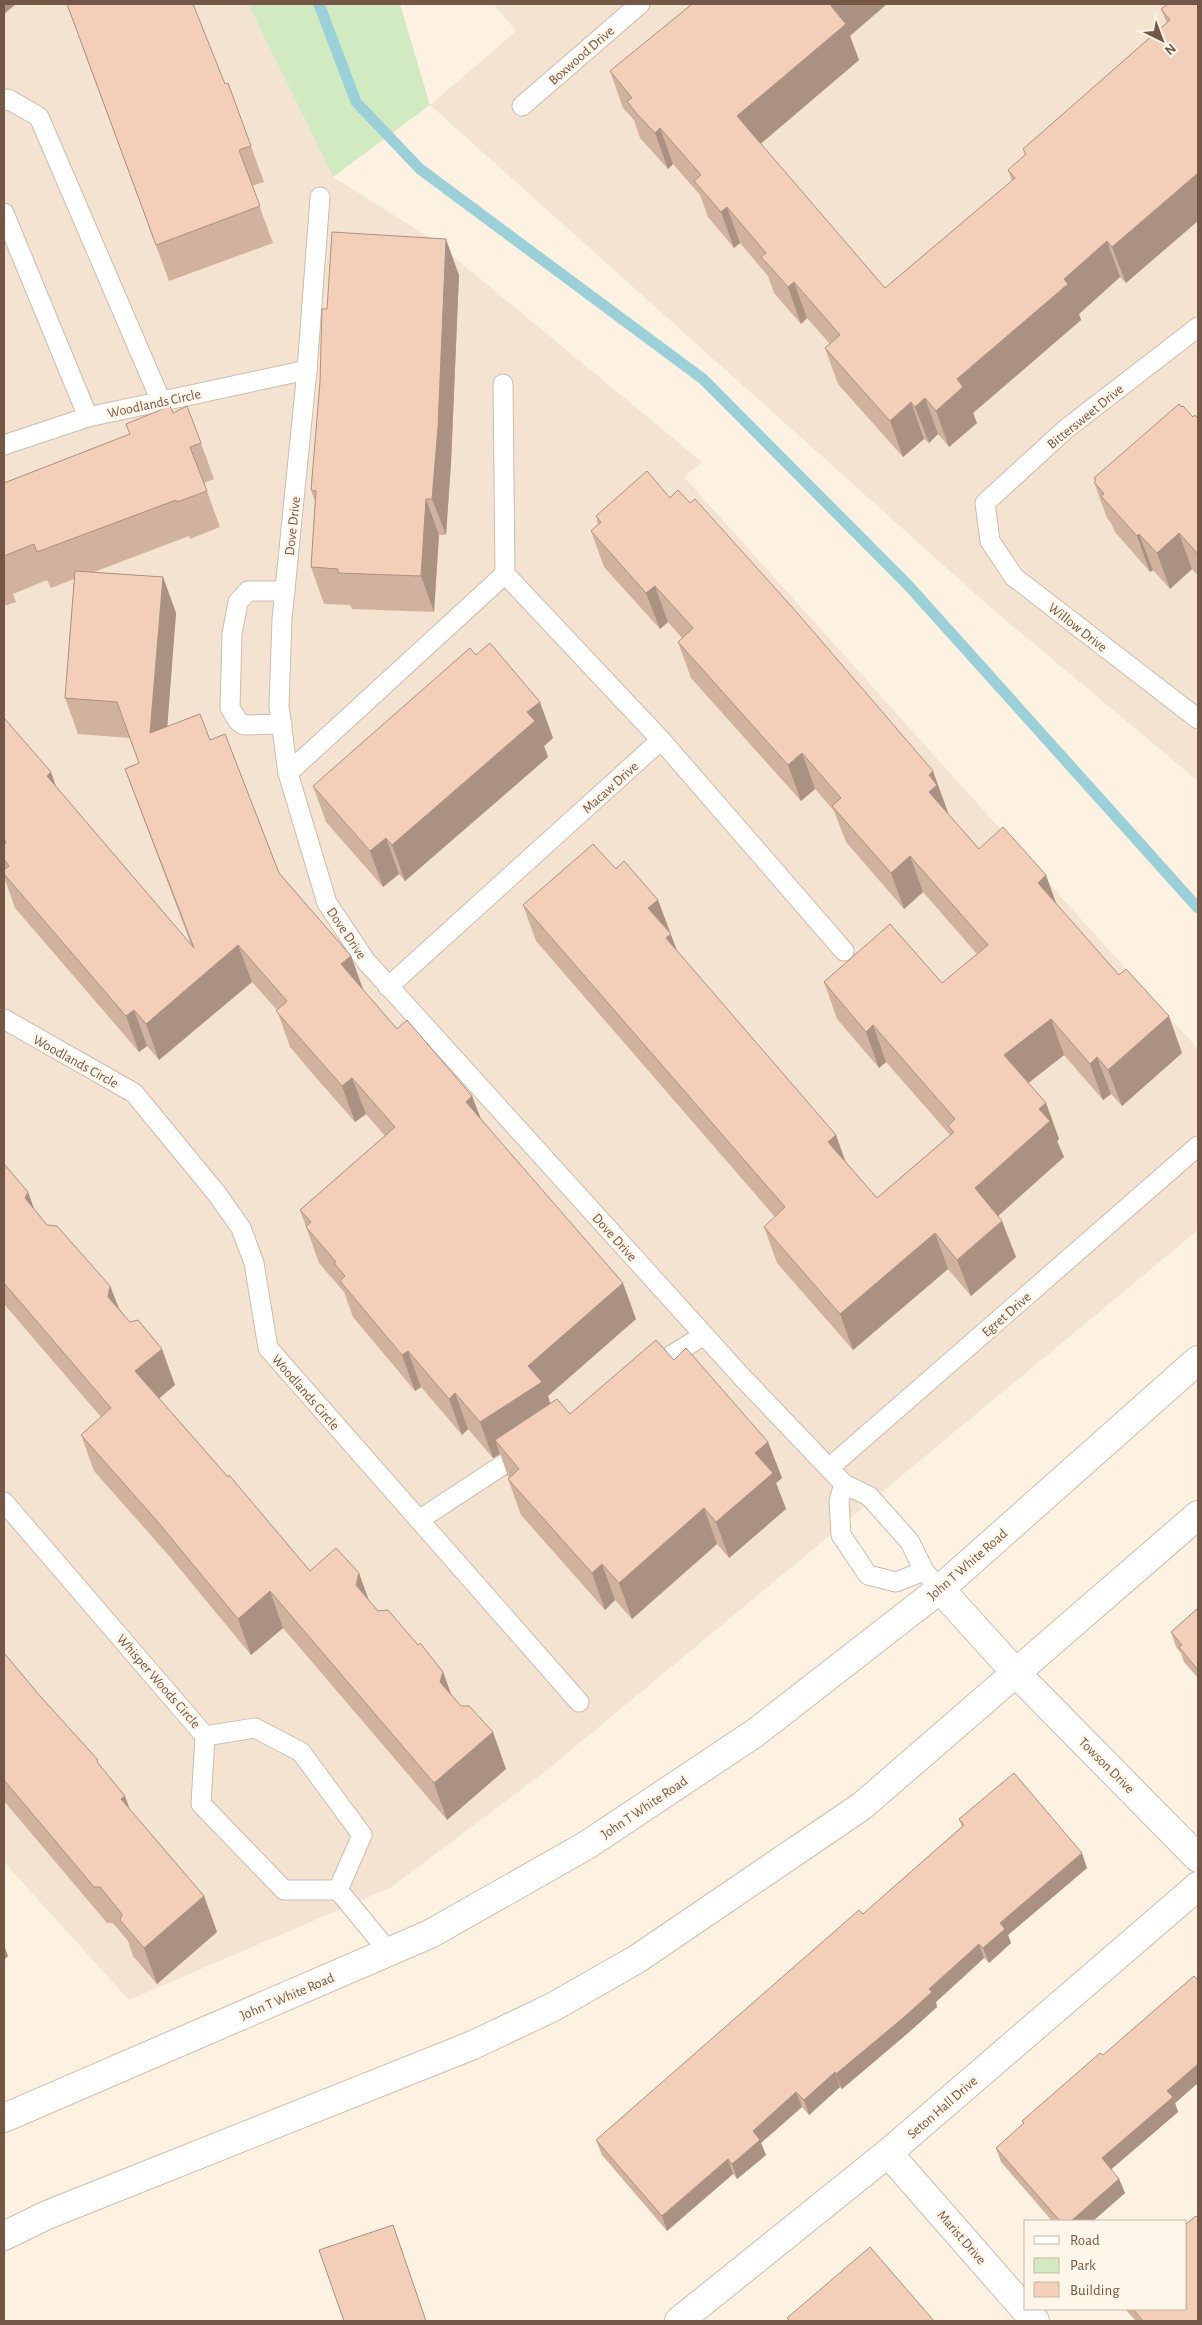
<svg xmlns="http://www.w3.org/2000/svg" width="1202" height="2325" font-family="'Alegreya Sans',sans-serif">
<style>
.residential{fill:#f4e3d0}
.green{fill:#d2eac1}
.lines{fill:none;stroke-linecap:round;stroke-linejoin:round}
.stream{stroke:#9cd0d8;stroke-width:11}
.lane-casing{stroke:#d0bbac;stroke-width:21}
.street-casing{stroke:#d0bbac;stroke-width:30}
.secondary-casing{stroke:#d3bba9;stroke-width:30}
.lane{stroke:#fff;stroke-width:19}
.street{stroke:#fff;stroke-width:28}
.secondary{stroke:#fff;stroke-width:28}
.wall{fill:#d1b29f}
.shaded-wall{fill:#aa9182}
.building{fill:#f3cfb9;stroke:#aa9182}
.labels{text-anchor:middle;stroke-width:5;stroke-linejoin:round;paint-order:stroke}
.street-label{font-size:14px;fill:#755748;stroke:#fff6e9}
</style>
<rect width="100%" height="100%" fill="#fdf2e2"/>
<g class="residential">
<path d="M 4,4 L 248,4 L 333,177 L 432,239 L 702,462 L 684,477 L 1198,1049 L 1198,1230 L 547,1770 L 390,1888 L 129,2000 L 4,1862 Z"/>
<path d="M 493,4 L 1198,4 L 1198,781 L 990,607 L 430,105 L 516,31 Z"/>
</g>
<path class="green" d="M 248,4 L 400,4 L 430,105 L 333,177 Z"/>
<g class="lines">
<path class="stream" d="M 319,4 L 356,102 L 420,169 L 703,379 L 907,584 L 1198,908"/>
<g class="lane-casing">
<g id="lane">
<path d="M 4,101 L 8,99 L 39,117 L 161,401"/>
<path d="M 522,106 L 640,4"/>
<path d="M 320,197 L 307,370 L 282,619 L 279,706 L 288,773 L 327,903 L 365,960 L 742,1377 L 844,1484 L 869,1496 L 910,1542 L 924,1571 L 940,1589"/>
<path d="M 4,213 L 88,417"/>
<path d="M 1198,327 L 1066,429 L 985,503 L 990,541 L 1014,577 L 1198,719"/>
<path d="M 4,445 L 88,417 L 307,370"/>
<path d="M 282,724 L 244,725 L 238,721 L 230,708 L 232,634 L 238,602 L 248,591 L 285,591"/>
<path d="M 661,740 L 844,951"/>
<path d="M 288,773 L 505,574"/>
<path d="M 388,987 L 661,740 L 505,574 L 503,384"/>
<path d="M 4,1019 L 134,1093 L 217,1194 L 241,1228 L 254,1263 L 268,1348 L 579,1702"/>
<path d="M 650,1369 L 704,1335"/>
<path d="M 829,1468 L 1198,1146"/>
<path d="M 844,1484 L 839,1501 L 841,1535 L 868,1575 L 896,1582 L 924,1571"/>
<path d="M 4,1502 L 205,1736"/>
<path d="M 419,1520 L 524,1451"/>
<path d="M 205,1736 L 255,1728 L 301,1752 L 362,1835 L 338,1890"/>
<path d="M 205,1736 L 201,1804 L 284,1890 L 338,1890"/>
<path d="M 338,1890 L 389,1952"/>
</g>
</g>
<g class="street-casing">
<g id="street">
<path d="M 1016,1673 L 1198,1858"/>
<path d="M 888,2153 L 1035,2321"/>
<path d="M 679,2321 L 888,2153 L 1198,1886"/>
</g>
</g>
<g class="secondary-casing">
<g id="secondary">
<path d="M 940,1589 L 1016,1673"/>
<path d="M 4,2118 L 430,1934 L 587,1845 L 755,1733 L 940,1589 L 1198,1360"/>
<path d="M 4,2236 L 47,2215 L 473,2045 L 553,2007 L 637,1959 L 862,1806 L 1198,1515"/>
</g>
</g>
<use href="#lane" class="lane"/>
<use href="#street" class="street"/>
<use href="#secondary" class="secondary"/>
</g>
<g class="wall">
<path d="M 67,4 L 225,84 L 251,146 L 264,182 L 252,186 L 273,243 L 169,281 Z"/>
<path d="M 1198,4 L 1126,283 L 1120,277 L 1079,314 L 1081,320 L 973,413 L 977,423 L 949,447 L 938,434 L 929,443 L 924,439 L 903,457 L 838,384 L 825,348 L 830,344 L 807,318 L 801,324 L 774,293 L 768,276 L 740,243 L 734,248 L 708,217 L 700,195 L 673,164 L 668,169 L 640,138 L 634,120 L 623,108 L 610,71 L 850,36 L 859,60 L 760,144 L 885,288 L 1012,181 L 1008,170 L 1025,155 L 1023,149 L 1167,23 L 1161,9 Z"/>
<path d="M 459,275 L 451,463 L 446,535 L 439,535 L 434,612 L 352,609 L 350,605 L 324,604 L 311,567 L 315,502 L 311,490 L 327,309 Z"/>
<path d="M 1181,407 L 1193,417 L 1198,419 L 1198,576 L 1192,569 L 1170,589 L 1153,570 L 1150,572 L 1115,532 L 1111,523 L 1107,518 L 1094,482 L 1095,481 L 1094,478 Z"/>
<path d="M 173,413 L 201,443 L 214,479 L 204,483 L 220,527 L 190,539 L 189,536 L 94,572 L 163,577 L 176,613 L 167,727 L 210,740 L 279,873 L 351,956 L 363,990 L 397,1029 L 472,1096 L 481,1120 L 636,1319 L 548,1396 L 550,1404 L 570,1414 L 674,1360 L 768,1442 L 782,1478 L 776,1483 L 786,1509 L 729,1558 L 717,1544 L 632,1619 L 615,1600 L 605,1610 L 521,1515 L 508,1479 L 510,1478 L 508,1476 L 500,1454 L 493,1458 L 468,1429 L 462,1435 L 421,1387 L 415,1391 L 353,1317 L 344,1292 L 319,1263 L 300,1210 L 385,1136 L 366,1114 L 355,1122 L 312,1073 L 290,1047 L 277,1010 L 252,982 L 159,1060 L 147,1046 L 139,1052 L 15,908 L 4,877 L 4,718 L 57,788 L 192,947 L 125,769 L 139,763 L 130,738 L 78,734 L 65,698 L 74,579 L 51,588 L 47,580 L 13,594 L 16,602 L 4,606 L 4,483 L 130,434 Z"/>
<path d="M 670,498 L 946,807 L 948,814 L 979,849 L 1057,904 L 1182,1053 L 1122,1106 L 1111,1094 L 1103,1100 L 1064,1055 L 1028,1083 L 1046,1103 L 1059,1139 L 1057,1141 L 1064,1157 L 998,1215 L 1016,1257 L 971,1296 L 948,1269 L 853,1350 L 777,1263 L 764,1227 L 775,1217 L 536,941 L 523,905 L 616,869 L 658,900 L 677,951 L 847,1164 L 877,1198 L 950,1135 L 886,1062 L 879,1068 L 837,1019 L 824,982 L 942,983 L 977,954 L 923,892 L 904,909 L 846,842 L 834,811 L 815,789 L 801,801 L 691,678 L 678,642 L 682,638 L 668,622 L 660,629 L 604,567 L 591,531 L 598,524 L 596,516 Z"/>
<path d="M 476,655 L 553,738 L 544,746 L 548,757 L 405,881 L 399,874 L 383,887 L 326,822 L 313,786 Z"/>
<path d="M 4,1164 L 28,1192 L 34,1209 L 47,1225 L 110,1286 L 119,1308 L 175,1385 L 159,1398 L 310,1571 L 368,1599 L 378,1611 L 418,1645 L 443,1672 L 451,1694 L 506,1769 L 447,1820 L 283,1628 L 251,1655 L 170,1557 L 94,1471 L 81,1435 L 101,1417 L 4,1304 Z"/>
<path d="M 1198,1608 L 1198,1678 L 1184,1662 L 1181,1653 L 1176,1647 L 1171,1632 Z"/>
<path d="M 4,1653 L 40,1696 L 100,1765 L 131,1811 L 204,1896 L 217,1932 L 157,1984 L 133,1956 L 128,1941 L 113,1923 L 107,1923 L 4,1801 Z"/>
<path d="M 959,1819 L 1087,1868 L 1008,1935 L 1011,1943 L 989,1963 L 984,1958 L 936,2002 L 937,2007 L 908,2033 L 842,2089 L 840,2087 L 809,2115 L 802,2107 L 761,2143 L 766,2155 L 737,2179 L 733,2174 L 667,2231 L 602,2155 L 596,2140 L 863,1914 L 962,1827 Z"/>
<path d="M 1198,1980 L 1198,2083 L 1175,2103 L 1178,2112 L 1111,2169 L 1119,2179 L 1125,2193 L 1093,2221 L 1052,2221 L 1001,2162 L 996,2148 L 1023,2124 L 1022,2121 L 1103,2055 Z"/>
<path d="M 1125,2309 L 1186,2309 L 1198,2321 L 1136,2321 Z"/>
</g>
<g class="shaded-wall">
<path d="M 4,4 L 16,4 L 4,14 Z"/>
<path d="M 833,4 L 887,4 L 850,36 L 859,60 L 750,153 L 737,116 Z"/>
<path d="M 660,128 L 673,164 L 668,169 L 655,133 Z"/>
<path d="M 1198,173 L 1198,221 L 1126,283 L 1112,247 Z"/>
<path d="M 727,207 L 740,243 L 734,248 L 721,212 Z"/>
<path d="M 446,239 L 459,275 L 451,463 L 446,535 L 432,499 Z"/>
<path d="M 1107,241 L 1120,277 L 1079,314 L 1081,320 L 973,413 L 977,423 L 949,447 L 936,411 L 957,379 L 1064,279 Z"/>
<path d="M 794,282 L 807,318 L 801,324 L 788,287 Z"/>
<path d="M 925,398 L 938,434 L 929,443 L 915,407 Z"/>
<path d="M 911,402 L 924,439 L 903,457 L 890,421 Z"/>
<path d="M 426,499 L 439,535 L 434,612 L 421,576 Z"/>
<path d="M 1179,533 L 1192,569 L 1170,589 L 1157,553 Z"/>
<path d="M 1139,534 L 1153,570 L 1150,572 L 1137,536 Z"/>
<path d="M 163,577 L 176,613 L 164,769 L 150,733 Z"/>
<path d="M 655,586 L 668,622 L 660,629 L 646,593 Z"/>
<path d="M 540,702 L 553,738 L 544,746 L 548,757 L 405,881 L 392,845 L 527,712 Z"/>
<path d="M 802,753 L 815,789 L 801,801 L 788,765 Z"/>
<path d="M 933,771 L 946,807 L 951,821 L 929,792 L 929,775 Z"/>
<path d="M 51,772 L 64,809 L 47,776 Z"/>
<path d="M 386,838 L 399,874 L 383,887 L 370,851 Z"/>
<path d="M 910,856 L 923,892 L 904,909 L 891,873 Z"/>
<path d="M 1046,875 L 1059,911 L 1038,883 Z"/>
<path d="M 658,900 L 684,970 L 648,908 Z"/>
<path d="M 238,945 L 252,982 L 159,1060 L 146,1024 Z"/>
<path d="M 351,956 L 364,992 L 341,964 Z"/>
<path d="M 134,1010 L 147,1046 L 139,1052 L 126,1016 Z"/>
<path d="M 1169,1016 L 1182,1053 L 1122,1106 L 1108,1070 Z"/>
<path d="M 1051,1019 L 1064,1055 L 1017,1092 L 1004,1055 Z"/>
<path d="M 873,1025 L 886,1062 L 879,1068 L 866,1032 Z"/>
<path d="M 1097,1057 L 1111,1094 L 1103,1100 L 1090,1064 Z"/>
<path d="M 352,1078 L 366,1114 L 355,1122 L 342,1086 Z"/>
<path d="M 472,1096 L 486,1132 L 466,1102 Z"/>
<path d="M 1046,1103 L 1059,1139 L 1057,1141 L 1064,1157 L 988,1225 L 975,1188 L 1039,1109 Z"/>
<path d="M 836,1135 L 849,1171 L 828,1142 Z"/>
<path d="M 28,1192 L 41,1228 L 25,1198 Z"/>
<path d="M 1002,1221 L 1016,1257 L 971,1296 L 957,1260 Z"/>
<path d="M 935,1233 L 948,1269 L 853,1350 L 840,1314 Z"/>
<path d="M 623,1283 L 636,1319 L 548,1396 L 555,1418 L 495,1440 L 500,1454 L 493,1458 L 480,1422 L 528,1366 Z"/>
<path d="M 110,1286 L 124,1322 L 108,1297 Z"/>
<path d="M 162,1349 L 175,1385 L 148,1408 L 135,1371 Z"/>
<path d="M 408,1351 L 421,1387 L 415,1391 L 402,1355 Z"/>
<path d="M 455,1393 L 468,1429 L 462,1435 L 449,1399 Z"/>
<path d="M 768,1442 L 782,1478 L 776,1483 L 786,1509 L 729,1558 L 716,1522 L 755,1453 Z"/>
<path d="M 704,1508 L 717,1544 L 632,1619 L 619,1583 Z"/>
<path d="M 602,1564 L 615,1600 L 605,1610 L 592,1573 Z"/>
<path d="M 359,1573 L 372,1609 L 356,1585 Z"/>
<path d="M 270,1591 L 283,1628 L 251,1655 L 238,1619 Z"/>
<path d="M 443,1672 L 456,1708 L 440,1682 Z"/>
<path d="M 493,1732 L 506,1769 L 447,1820 L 434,1783 Z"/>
<path d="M 125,1796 L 138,1832 L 121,1799 Z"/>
<path d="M 1082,1853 L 1087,1868 L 1008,1935 L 1011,1943 L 989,1963 L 983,1948 L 1000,1923 Z"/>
<path d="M 204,1896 L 217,1932 L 157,1984 L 144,1948 Z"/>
<path d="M 979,1944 L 984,1958 L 936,2002 L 937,2007 L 908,2033 L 842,2089 L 836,2074 Z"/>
<path d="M 4,1945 L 8,1956 L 4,1960 Z"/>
<path d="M 1198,2064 L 1198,2083 L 1175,2103 L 1178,2112 L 1107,2173 L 1102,2158 L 1167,2091 Z"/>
<path d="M 835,2072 L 840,2087 L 809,2115 L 804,2100 Z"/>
<path d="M 796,2092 L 802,2107 L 761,2143 L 766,2155 L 737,2179 L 732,2164 L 753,2131 Z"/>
<path d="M 728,2159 L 733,2174 L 667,2231 L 662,2216 Z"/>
<path d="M 1119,2179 L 1125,2193 L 1093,2221 L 1071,2221 Z"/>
</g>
<g class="building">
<path d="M 67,4 L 193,4 L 225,84 L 228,83 L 251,146 L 239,150 L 260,206 L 156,245 Z"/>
<path d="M 692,4 L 833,4 L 831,6 L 846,24 L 737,116 L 885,288 L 1015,178 L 1008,170 L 1026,154 L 1023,149 L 1170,20 L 1161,9 L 1168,4 L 1198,4 L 1198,173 L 1112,247 L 1107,241 L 1064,279 L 1068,284 L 957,379 L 963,387 L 936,411 L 925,398 L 915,407 L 911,402 L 890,421 L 825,348 L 840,335 L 794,282 L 788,287 L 773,270 L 761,257 L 766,253 L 727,207 L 721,212 L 694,181 L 701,175 L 660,128 L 655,133 L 637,114 L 627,101 L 632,98 L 610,71 Z"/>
<path d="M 332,232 L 446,239 L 438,427 L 432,499 L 426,499 L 421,576 L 338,573 L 338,569 L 311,567 L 316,491 L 311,490 L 320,382 L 322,309 L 327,309 Z"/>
<path d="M 1179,404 L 1181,407 L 1183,406 L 1193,417 L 1195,415 L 1198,419 L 1198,554 L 1179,533 L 1157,553 L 1139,534 L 1137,536 L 1101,496 L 1104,494 L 1094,482 L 1096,480 L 1094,478 Z"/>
<path d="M 170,406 L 173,413 L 187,406 L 201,443 L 190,447 L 207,491 L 177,502 L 176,500 L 37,552 L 34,544 L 4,556 L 4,483 L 130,434 L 126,424 Z"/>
<path d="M 647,471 L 670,498 L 678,490 L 690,503 L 695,499 L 800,616 L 933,771 L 929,775 L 937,785 L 929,792 L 979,849 L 1003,827 L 1046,875 L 1038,883 L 1119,975 L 1126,969 L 1169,1016 L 1108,1070 L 1097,1057 L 1090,1064 L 1051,1019 L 1004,1055 L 1046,1103 L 1039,1109 L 1050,1121 L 975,1188 L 1002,1221 L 957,1260 L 935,1233 L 840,1314 L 764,1227 L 785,1207 L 523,905 L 593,844 L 616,869 L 624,861 L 658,900 L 648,908 L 671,934 L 666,938 L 836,1135 L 828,1142 L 877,1198 L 954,1132 L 948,1126 L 955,1119 L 873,1025 L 866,1032 L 824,982 L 890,924 L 942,983 L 988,945 L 910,856 L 891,873 L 832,806 L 841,798 L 802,753 L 788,765 L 678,642 L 693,628 L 655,586 L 646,593 L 591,531 L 601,522 L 596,516 Z"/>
<path d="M 75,571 L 163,577 L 150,733 L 200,714 L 210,740 L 225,734 L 279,873 L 351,956 L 341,964 L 397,1029 L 407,1020 L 472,1096 L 466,1102 L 623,1283 L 528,1366 L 542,1382 L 480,1422 L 455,1393 L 449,1399 L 408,1351 L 402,1355 L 340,1281 L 345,1276 L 334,1263 L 336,1262 L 306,1227 L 311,1222 L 300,1210 L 395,1127 L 352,1078 L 342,1086 L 299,1037 L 276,1011 L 287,1001 L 238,945 L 146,1024 L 134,1010 L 126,1016 L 4,874 L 4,870 L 9,866 L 4,859 L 4,845 L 6,842 L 4,839 L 4,718 L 51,772 L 47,776 L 194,948 L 125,769 L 139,763 L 117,702 L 65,698 Z"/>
<path d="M 490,643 L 540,702 L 527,712 L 535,721 L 392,845 L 386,838 L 370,851 L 313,786 L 470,648 L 476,655 Z"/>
<path d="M 4,1164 L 28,1192 L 25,1198 L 47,1225 L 57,1226 L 110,1286 L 108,1297 L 130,1322 L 138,1320 L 162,1349 L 135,1371 L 228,1477 L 229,1475 L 310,1571 L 336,1548 L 359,1573 L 356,1585 L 378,1611 L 388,1610 L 418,1645 L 420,1643 L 443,1672 L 440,1682 L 461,1706 L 469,1706 L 493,1732 L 434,1783 L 270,1591 L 238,1619 L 157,1521 L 81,1435 L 111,1408 L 4,1283 Z"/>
<path d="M 656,1340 L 674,1360 L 686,1348 L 768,1442 L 755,1453 L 773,1473 L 716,1522 L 704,1508 L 619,1583 L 602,1564 L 592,1573 L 508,1479 L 519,1469 L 495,1440 L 557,1399 L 570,1414 Z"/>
<path d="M 1198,1608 L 1198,1670 L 1179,1647 L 1182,1645 L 1171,1632 Z"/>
<path d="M 4,1653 L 40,1696 L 98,1760 L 97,1762 L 125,1796 L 121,1799 L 204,1896 L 144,1948 L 120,1920 L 122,1914 L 100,1887 L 94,1887 L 4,1780 Z"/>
<path d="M 1014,1773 L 1082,1853 L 1000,1923 L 1005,1929 L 983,1948 L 979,1944 L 929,1989 L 932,1992 L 903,2018 L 836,2074 L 835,2072 L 804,2100 L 796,2092 L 753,2131 L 760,2140 L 732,2164 L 728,2159 L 662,2216 L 596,2140 L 859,1910 L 863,1914 L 964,1825 L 959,1819 Z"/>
<path d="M 1194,1976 L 1198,1980 L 1198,2064 L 1167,2091 L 1173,2097 L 1102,2158 L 1119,2179 L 1071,2221 L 1060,2221 L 996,2148 L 1024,2123 L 1022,2121 L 1100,2053 L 1103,2055 Z"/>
<path d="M 1196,2216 L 1198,2218 L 1198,2321 L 1143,2321 L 1133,2309 L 1186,2309 L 1186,2224 Z"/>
<path d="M 393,2225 L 426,2321 L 344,2321 L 319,2250 Z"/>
<path d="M 870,2247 L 934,2321 L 790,2321 L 787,2318 Z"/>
</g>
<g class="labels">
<g class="street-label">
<text transform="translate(581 55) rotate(-41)" y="5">Boxwood Drive</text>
<text transform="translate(154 403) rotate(-12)" y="5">Woodlands Circle</text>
<text transform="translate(1085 416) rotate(-39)" y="5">Bittersweet Drive</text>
<text transform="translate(292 526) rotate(-84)" y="5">Dove Drive</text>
<text transform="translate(1078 627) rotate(38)" y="5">Willow Drive</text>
<text transform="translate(610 787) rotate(-42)" y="5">Macaw Drive</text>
<text transform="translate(347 933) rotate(56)" y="5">Dove Drive</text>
<text transform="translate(76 1061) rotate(29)" y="5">Woodlands Circle</text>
<text transform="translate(615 1237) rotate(48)" y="5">Dove Drive</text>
<text transform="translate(1006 1314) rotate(-41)" y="5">Egret Drive</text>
<text transform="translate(306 1392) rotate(49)" y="5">Woodlands Circle</text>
<text transform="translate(967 1564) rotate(-41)" y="5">John T White Road</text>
<text transform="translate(159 1681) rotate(49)" y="5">Whisper Woods Circle</text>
<text transform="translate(1107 1765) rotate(45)" y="5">Towson Drive</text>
<text transform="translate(644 1807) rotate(-34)" y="5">John T White Road</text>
<text transform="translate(287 1996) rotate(-23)" y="5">John T White Road</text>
<text transform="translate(942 2107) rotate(-41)" y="5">Seton Hall Drive</text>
<text transform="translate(962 2237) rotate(49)" y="5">Marist Drive</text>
</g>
</g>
<rect width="1202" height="2325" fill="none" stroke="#755748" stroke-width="10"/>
<rect x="1024" y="2220" width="162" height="90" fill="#fff6e9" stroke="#c8b6a9"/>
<rect x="1034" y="2236" width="25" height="8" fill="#ffffff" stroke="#c8b6a9"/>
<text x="1070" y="2245" font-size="15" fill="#755748">Road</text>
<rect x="1034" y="2258" width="25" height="15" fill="#d2eac1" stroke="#c8b6a9"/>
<text x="1070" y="2270" font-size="15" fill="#755748">Park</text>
<rect x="1034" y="2282" width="25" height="15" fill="#f3cfb9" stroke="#c8b6a9"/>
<text x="1070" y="2295" font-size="15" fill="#755748">Building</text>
<g transform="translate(1162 40) rotate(138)" stroke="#fff6e9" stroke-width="4" paint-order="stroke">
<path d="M0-4L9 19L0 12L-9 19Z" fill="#755748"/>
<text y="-8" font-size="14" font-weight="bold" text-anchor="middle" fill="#755748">N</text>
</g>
</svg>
